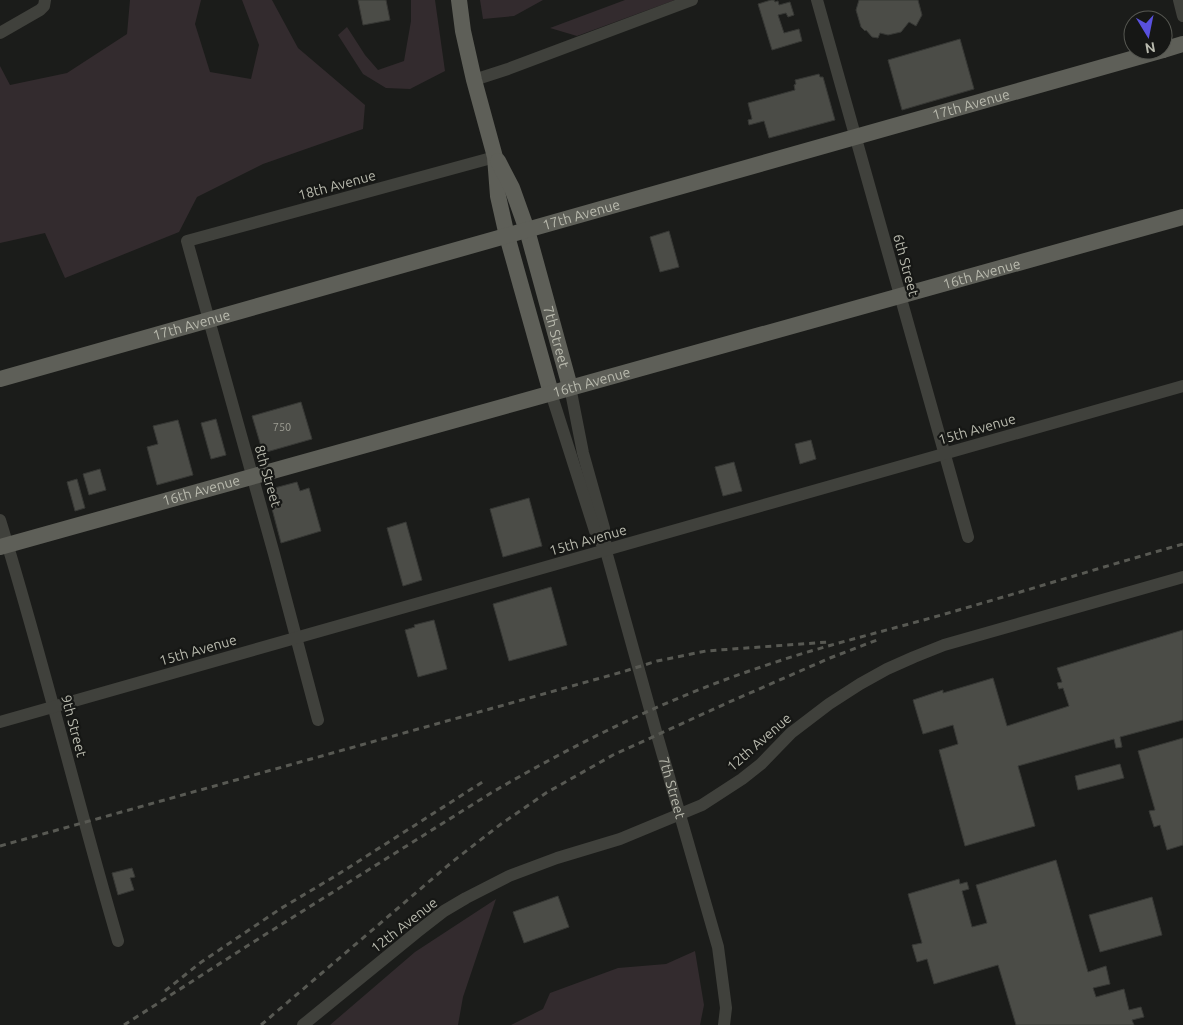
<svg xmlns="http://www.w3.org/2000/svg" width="1183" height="1025" font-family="Ubuntu,sans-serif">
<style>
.green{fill:#332b2e}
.building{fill:#4b4c47;stroke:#373835}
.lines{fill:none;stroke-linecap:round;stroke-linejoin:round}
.minor{stroke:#40413c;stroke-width:12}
.major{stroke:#5e5f58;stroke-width:16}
.rail{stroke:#585953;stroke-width:3;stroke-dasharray:6 5;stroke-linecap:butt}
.labels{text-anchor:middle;stroke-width:4.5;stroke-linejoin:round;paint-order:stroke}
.number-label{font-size:11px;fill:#9e9e94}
.street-label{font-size:14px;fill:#b9baae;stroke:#161715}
</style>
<rect width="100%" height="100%" fill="#1b1c1a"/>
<g class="green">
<path d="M 130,0 L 201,0 L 195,24 L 210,72 L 251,79 L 259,45 L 242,0 L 272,0 L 298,48 L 365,105 L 363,129 L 263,164 L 197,197 L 179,232 L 65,278 L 45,233 L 0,243 L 0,66 L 10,85 L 67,73 L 127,34 Z"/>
<path d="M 411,0 L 435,0 L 445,71 L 410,89 L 386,88 L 363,74 L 338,35 L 347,27 L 365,55 L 378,70 L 404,61 L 411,21 Z"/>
<path d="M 480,0 L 543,0 L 514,16 L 483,19 Z"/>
<path d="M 625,0 L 675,0 L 577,36 L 550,28 Z"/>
<path d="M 496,899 L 463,997 L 458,1025 L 330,1025 L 415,952 Z"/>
<path d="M 695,951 L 704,1005 L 700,1025 L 511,1025 L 543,1009 L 550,993 L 618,968 L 666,964 Z"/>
</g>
<g class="building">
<path d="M 358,0 L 386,0 L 390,20 L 363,25 Z"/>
<path d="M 771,0 L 774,0 L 775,2 L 778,1 L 779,5 L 790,2 L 794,15 L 788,17 L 786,13 L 778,15 L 784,33 L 799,29 L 802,41 L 772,50 L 758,4 Z"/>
<path d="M 859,0 L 918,0 L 922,15 L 916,26 L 909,22 L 901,32 L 888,35 L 880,33 L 878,38 L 872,37 L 866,30 L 865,31 L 861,27 L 856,10 Z"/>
<path d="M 960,39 L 974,89 L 902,110 L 888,60 Z"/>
<path d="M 819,74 L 820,77 L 823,77 L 835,120 L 769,138 L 764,121 L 749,125 L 748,120 L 752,119 L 748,103 L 795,90 L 794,85 L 796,84 L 795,80 Z"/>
<path d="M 669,231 L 679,267 L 660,272 L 650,237 Z"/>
<path d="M 301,402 L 312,439 L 263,453 L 252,416 Z"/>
<path d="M 216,419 L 226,455 L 211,459 L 201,423 Z"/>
<path d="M 178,420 L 193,475 L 157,485 L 147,447 L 158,444 L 153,426 Z"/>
<path d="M 811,440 L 816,459 L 800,464 L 795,444 Z"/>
<path d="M 734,462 L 742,491 L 723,496 L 715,467 Z"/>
<path d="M 100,469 L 106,490 L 89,495 L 83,474 Z"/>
<path d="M 77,479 L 85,508 L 75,511 L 67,482 Z"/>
<path d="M 297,482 L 300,491 L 309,488 L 321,531 L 281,543 L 267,490 Z"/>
<path d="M 529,498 L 542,546 L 503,557 L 490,509 Z"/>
<path d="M 406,522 L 422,580 L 403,586 L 387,528 Z"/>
<path d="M 551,587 L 567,645 L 509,661 L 493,604 Z"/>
<path d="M 434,620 L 447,669 L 418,677 L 405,630 L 415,627 L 414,625 Z"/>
<path d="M 1183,630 L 1183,720 L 1120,737 L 1122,747 L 1116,748 L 1114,739 L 1018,766 L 1035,826 L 965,846 L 939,750 L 958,744 L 953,725 L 923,734 L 913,700 L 943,690 L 943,693 L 993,678 L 1007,726 L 1069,706 L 1063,688 L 1059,689 L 1057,683 L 1062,682 L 1057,668 Z"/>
<path d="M 1183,738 L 1183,845 L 1167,850 L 1160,825 L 1154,827 L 1149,811 L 1155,810 L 1138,751 Z"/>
<path d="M 1120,764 L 1124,778 L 1078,790 L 1075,776 Z"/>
<path d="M 1056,860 L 1088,972 L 1106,966 L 1110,984 L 1093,988 L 1096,997 L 1124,989 L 1129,1010 L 1141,1007 L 1144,1017 L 1132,1020 L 1134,1025 L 1016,1025 L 998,965 L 934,984 L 927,959 L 917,962 L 912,945 L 922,943 L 908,894 L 959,879 L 960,884 L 967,882 L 969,889 L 962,891 L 972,927 L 987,923 L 976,885 Z"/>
<path d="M 132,868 L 135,877 L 130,878 L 134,890 L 118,895 L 112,873 Z"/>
<path d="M 558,896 L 569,927 L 524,943 L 513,912 Z"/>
<path d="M 1152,897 L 1162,935 L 1100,952 L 1089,915 Z"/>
</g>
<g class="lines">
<g class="minor">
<path d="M 817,0 L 968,537"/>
<path d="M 1179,0 L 1183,16"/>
<path d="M 0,33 L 40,10 L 44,6 L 45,0"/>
<path d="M 474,80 L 508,69 L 692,0"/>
<path id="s1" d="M 570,387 L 583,453 L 604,528 L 606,551 L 657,735 L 718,947 L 726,1008 L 724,1025"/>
<path d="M 551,393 L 595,531 L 603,546"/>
<path d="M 0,520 C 43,659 77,801 118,941"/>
<path d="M 318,720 L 274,554 L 187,241 L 495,157"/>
<path d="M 0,722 L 1183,386"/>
<path d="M 303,1025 L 417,932 L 444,911 L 466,898 L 509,876 L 557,858 L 620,839 L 702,805 L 742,779 L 761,764 L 791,733 L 829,704 L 860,684 L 887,669 L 914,657 L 944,645 L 1183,577"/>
</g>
<g class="major">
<path d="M 459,0 L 463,31 L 474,80 L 495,157 L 498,196 L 507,236 L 551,393"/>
<path d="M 1163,50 L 1183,44"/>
<path id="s2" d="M 498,161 L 512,188 L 527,230 L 570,387"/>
<path id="s3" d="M 0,379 L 1163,50"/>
<path id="s4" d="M 0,547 C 394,435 789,329 1183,217"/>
</g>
<g class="rail">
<path d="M 0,846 L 622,672 L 657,661 L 706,651 L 828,642"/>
<path d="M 165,991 L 200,963 L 280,909 L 337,875 L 484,781"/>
<path d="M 124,1025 L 255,941 L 491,793 C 576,743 668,698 761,667 C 827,644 895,629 962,609 C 1035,588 1109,565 1183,544"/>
<path d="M 261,1025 L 452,862 L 501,824 L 546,793 L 613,755 L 657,735 L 727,703 L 830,658 L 877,640"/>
</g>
</g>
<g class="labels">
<g class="number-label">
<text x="282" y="431">750</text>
</g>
<g class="street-label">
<text dy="5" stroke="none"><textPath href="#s3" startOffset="1009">17th Avenue</textPath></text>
<text transform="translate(337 185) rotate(-15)" y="5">18th Avenue</text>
<text dy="5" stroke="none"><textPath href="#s3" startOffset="604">17th Avenue</textPath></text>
<text transform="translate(906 265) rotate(75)" y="5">6th Street</text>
<text dy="5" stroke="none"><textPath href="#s4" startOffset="1019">16th Avenue</textPath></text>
<text dy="5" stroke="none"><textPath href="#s3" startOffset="199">17th Avenue</textPath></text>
<text dy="5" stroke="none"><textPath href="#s2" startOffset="186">7th Street</textPath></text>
<text dy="5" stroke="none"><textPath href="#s4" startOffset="614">16th Avenue</textPath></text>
<text transform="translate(977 429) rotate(-16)" y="5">15th Avenue</text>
<text transform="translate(268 476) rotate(74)" y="5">8th Street</text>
<text dy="5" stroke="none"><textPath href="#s4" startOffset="209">16th Avenue</textPath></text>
<text transform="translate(588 540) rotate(-16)" y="5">15th Avenue</text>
<text transform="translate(198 650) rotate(-16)" y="5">15th Avenue</text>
<text transform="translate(74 726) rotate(75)" y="5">9th Street</text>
<text transform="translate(759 742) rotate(-41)" y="5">12th Avenue</text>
<text dy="5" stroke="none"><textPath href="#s1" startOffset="414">7th Street</textPath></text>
<text transform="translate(404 925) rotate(-38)" y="5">12th Avenue</text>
</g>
</g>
<g transform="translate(1148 35) rotate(170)"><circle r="24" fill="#161715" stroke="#575852"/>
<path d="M0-4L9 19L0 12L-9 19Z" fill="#5951de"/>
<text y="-8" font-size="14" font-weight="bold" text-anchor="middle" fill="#b9baae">N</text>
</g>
</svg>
